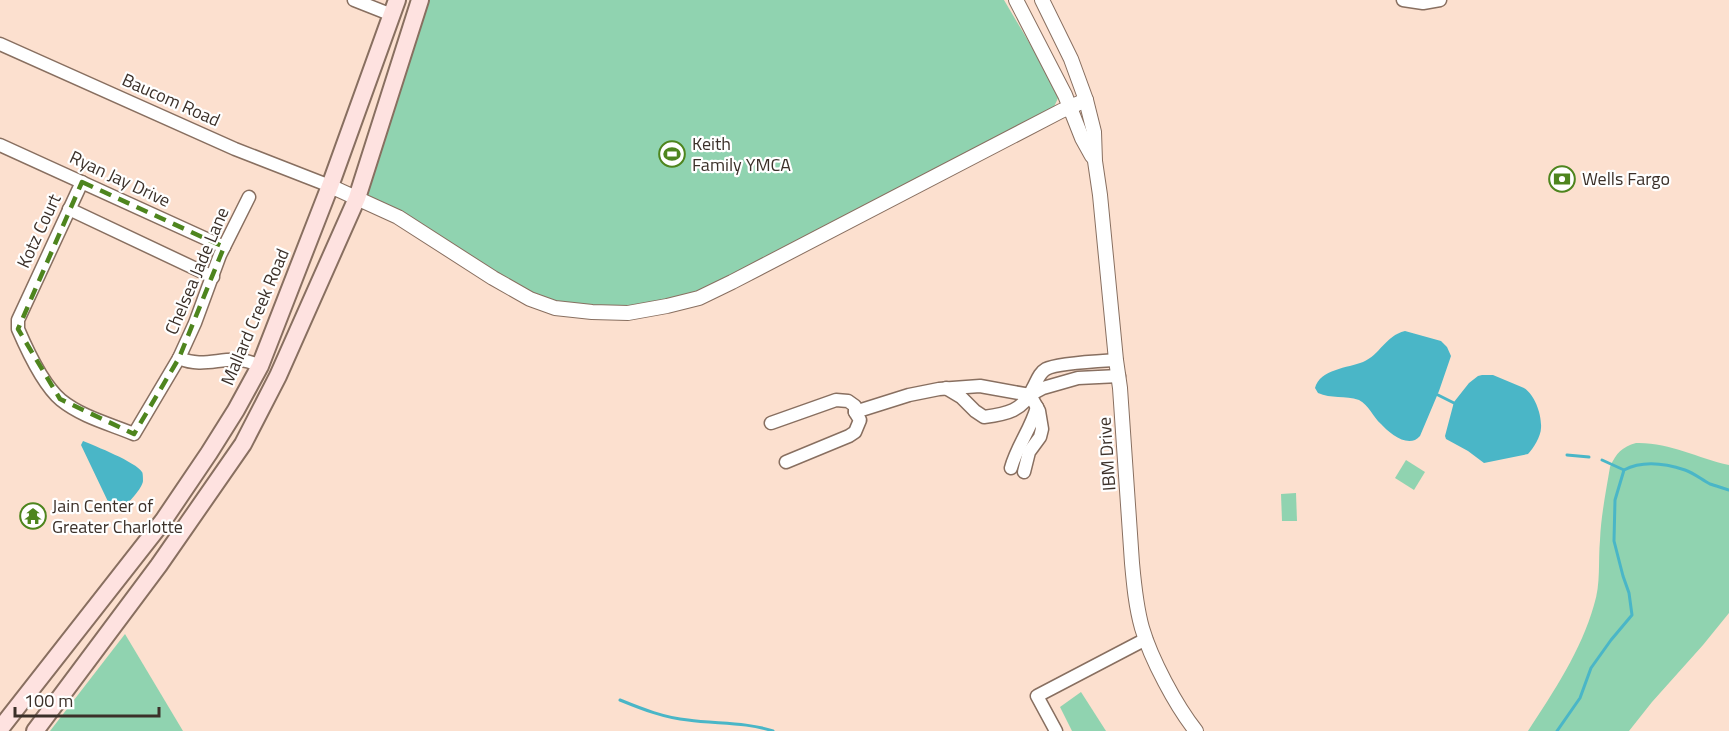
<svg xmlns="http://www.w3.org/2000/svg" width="1729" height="731" font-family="'Titillium Web',sans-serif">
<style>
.green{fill:#90d3b0}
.water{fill:#4ab6c7}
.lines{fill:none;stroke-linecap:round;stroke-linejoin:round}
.stream{stroke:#4ab6c7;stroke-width:3}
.minor-casing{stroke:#886f60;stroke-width:15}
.tertiary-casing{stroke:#886f60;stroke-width:16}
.secondary-casing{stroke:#886f60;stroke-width:20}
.minor{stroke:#fff;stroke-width:12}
.tertiary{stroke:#fff;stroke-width:14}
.secondary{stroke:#fee2e0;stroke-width:16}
.marked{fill:none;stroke:#4e851e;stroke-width:4.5;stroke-dasharray:12 8;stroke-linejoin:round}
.labels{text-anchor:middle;stroke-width:4.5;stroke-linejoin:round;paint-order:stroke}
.street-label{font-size:18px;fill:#3b3029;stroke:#fff}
.poi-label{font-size:18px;fill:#3b3029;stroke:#fff;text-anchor:start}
</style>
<rect width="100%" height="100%" fill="#fce0cf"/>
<g class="green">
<path d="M 427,0 L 1004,0 L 1046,71 L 1058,98 L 1054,107 L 1047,113 L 699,292 L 649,307 L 572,307 L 528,293 L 370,199 L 368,195 L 378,150 Z"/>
<path d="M 1636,443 C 1669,442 1697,458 1729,465 L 1729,613 L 1703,645 L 1652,702 L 1629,731 L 1528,731 C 1554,691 1581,651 1594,605 C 1601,584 1598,561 1600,540 C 1601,516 1606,491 1610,467 C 1616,453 1622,447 1636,443 Z"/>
<path d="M 1406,460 L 1425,472 L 1414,490 L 1395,478 Z"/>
<path d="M 1296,493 L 1297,521 L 1282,521 L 1281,494 Z"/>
<path d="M 125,634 L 183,731 L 50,731 Z"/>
<path d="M 1081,692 L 1106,731 L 1072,731 L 1060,707 Z"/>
</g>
<g class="water">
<path d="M 1405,331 L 1441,341 L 1447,347 L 1451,356 L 1439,391 L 1420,436 C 1409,449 1390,434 1381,424 C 1373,417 1369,405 1359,400 C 1345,395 1331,399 1318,393 L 1315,388 C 1320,369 1348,368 1363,362 C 1380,355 1385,336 1405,331 Z"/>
<path d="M 1482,375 L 1493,375 L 1524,388 C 1535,395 1542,415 1541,428 C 1541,436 1533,449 1528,454 L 1484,463 L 1468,451 L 1446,439 L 1445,436 L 1454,402 L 1469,383 L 1478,376 Z"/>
<path d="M 83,441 C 95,446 136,462 142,472 C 143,473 143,479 143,481 C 142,490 124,507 117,514 L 112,510 L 81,445 Z"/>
</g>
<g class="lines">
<g class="stream">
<path d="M 1438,395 L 1454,403"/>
<path d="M 1567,455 L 1589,457"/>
<path d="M 1602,460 L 1624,470"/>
<path d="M 620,700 C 642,709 665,718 688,720 C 717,724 746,722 773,731"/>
<path d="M 1557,731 L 1580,698 L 1591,668 L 1611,640 L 1632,615 L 1629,593 L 1623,576 L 1614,541 L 1615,500 L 1624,470 C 1643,460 1664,463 1685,470 C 1694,473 1702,480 1710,484 C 1716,486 1723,488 1729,490"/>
</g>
<g class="minor-casing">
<g id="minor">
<path d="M 354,0 L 392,15"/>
<path d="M 1403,0 L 1423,3 L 1440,0"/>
<path d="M 0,44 L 235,149 L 330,186"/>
<path d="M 0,145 L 224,247"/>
<path d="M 82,182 L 18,320 L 18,329 C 27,350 43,385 61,400 C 82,417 110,424 134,434 L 179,358 L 195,323 L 220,255 L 249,197"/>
<path d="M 69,209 L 213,277"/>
<path d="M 179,358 C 209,371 228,350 260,366"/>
<path d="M 946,388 L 961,397 L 975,411 L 984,417 C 1007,414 1023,411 1033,388 C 1037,381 1039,373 1046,369 C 1057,363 1101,361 1116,360"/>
<path d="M 855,412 L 909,395 L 939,389 L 980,386 L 1030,395 L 1043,388 L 1078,378 L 1119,376"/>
<path d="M 771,423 L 836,400 L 848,401 L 855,406 L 855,412 L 860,420 L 855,432 L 849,436 L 786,462"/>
<path d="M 1011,468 C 1017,446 1031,429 1037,407"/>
<path d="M 1024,472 L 1029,452 L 1040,437 L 1042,429 L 1039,411 L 1030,395"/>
<path d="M 1056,731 L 1037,696 L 1146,639"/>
</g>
</g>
<g class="tertiary-casing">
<g id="tertiary">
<path d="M 1016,0 L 1065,95 L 1082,138 L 1092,156"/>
<path d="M 1042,0 L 1071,59 L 1086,100 L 1094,132 L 1095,161 L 1100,195 L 1116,360 L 1120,388 L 1132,563 C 1134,585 1136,607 1142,628 C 1151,659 1176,706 1196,731"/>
<path d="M 330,186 L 398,217 L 493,278 L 530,299 L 555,308 L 592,312 L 628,313 L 667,306 L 699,298 L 732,282 L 1061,111 L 1086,100"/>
</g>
</g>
<g class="secondary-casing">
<g id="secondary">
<path d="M 0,729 L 163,521 L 209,453 L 236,410 L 260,366 L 330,186 L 397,0"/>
<path d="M 35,731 L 159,565 L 243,444 L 278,376 L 357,198 L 420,0"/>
</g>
</g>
<use href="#minor" class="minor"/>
<use href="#tertiary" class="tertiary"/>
<use href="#secondary" class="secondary"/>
</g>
<path class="marked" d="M 82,182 L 224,247 L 179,358 L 134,434 L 60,399 L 18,329 Z"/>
<defs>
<g id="stadium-ring" transform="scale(1.35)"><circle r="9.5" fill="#fff" stroke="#4e851e" stroke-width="1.5"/><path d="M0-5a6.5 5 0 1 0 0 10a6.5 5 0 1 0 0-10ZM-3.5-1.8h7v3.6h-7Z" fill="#4e851e"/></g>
<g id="bank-ring" transform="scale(1.35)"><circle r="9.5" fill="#fff" stroke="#4e851e" stroke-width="1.5"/><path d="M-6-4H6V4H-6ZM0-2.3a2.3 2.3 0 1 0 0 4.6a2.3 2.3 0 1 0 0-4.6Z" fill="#4e851e"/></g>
<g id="temple-ring" transform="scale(1.35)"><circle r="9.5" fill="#fff" stroke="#4e851e" stroke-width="1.5"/><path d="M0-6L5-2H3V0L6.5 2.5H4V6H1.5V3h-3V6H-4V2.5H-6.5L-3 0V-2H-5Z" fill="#4e851e"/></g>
</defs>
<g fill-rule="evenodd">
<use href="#stadium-ring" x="672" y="154"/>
<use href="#bank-ring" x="1562" y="179"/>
<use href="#temple-ring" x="33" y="516"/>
</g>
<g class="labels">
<g class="street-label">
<text transform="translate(171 100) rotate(24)" y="6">Baucom Road</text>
<text transform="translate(120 179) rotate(25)" y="6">Ryan Jay Drive</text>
<text transform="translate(39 231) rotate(-65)" y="6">Kotz Court</text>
<text transform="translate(197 271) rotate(-67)" y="6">Chelsea Jade Lane</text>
<text transform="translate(255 317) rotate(-67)" y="6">Mallard Creek Road</text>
<text transform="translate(1107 454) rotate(-94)" y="6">IBM Drive</text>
</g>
<g class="poi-label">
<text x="692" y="150">Keith<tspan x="692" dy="21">Family YMCA</tspan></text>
<text x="1582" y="185">Wells Fargo</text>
<text x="52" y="512">Jain Center of<tspan x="52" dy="21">Greater Charlotte</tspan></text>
</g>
</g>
<path d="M15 707v9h144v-9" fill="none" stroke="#3b3029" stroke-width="3"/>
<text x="24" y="707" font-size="18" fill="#3b3029" stroke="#ffffff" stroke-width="4.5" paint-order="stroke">100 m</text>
</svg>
